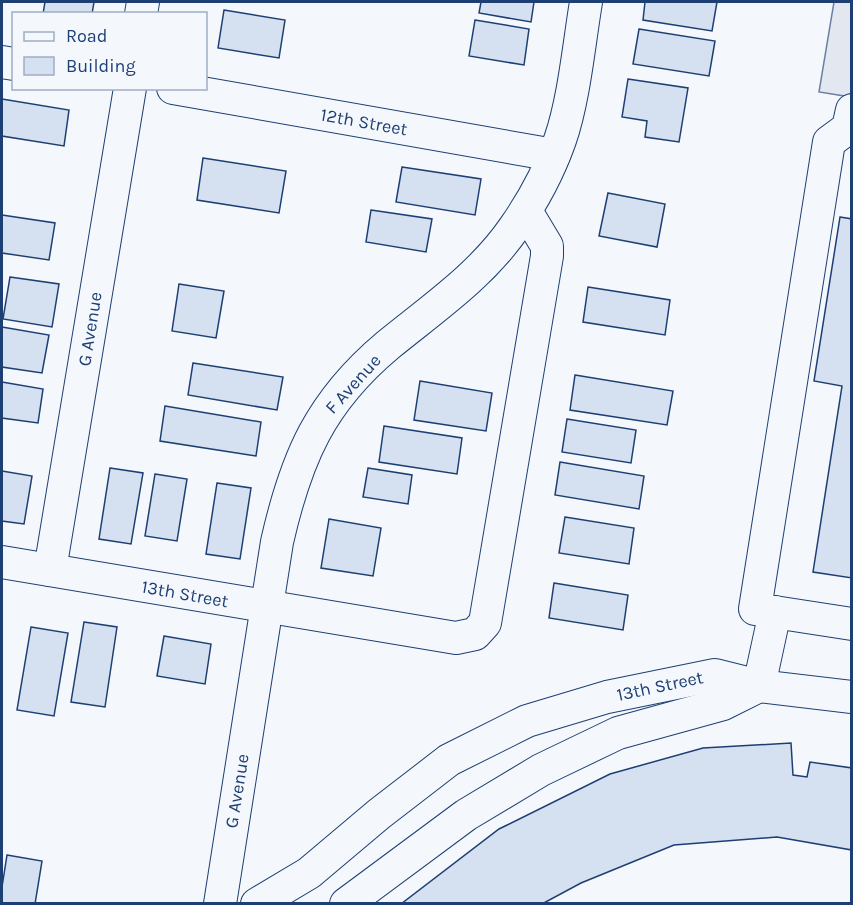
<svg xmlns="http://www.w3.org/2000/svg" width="853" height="905" font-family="Karla,sans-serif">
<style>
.parking{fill:#e3e8f0;stroke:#687fa3;stroke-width:1.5}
.building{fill:#d5e0f0;stroke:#1d3f73;stroke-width:1.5}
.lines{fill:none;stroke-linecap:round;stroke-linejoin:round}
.minor-casing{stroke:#1d3f73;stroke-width:34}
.minor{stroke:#f4f7fb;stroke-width:32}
.labels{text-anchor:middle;stroke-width:4.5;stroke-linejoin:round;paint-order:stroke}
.street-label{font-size:18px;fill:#1d3f73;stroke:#f4f7fb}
</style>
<rect width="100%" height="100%" fill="#f4f7fb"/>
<path class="parking" d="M 834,2 L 851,2 L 851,97 L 819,92 Z"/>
<g class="building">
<path d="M 45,2 L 94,2 L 92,14 L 43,14 Z"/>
<path d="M 481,2 L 534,2 L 531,22 L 479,13 Z"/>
<path d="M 645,2 L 717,2 L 712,31 L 643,20 Z"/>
<path d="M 224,10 L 285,20 L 279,58 L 218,48 Z"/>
<path d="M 475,20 L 529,29 L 524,65 L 469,56 Z"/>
<path d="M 639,29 L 715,41 L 709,76 L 633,64 Z"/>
<path d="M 628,79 L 688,88 L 679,142 L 645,137 L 647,121 L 622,117 Z"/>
<path d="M 2,99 L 69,110 L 64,146 L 2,136 Z"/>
<path d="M 203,158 L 286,171 L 279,213 L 197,200 Z"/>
<path d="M 402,167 L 481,179 L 475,215 L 396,202 Z"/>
<path d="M 608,193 L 665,204 L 657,247 L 599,236 Z"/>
<path d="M 371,210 L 432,219 L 426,252 L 366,242 Z"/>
<path d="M 2,215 L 55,223 L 49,260 L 2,253 Z"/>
<path d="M 840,217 L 852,219 L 852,578 L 813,572 L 842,386 L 814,381 Z"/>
<path d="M 10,277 L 59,284 L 52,327 L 3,319 Z"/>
<path d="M 179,284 L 224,291 L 216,338 L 172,331 Z"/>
<path d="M 588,287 L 670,300 L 665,335 L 583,322 Z"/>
<path d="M 2,327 L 49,335 L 42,373 L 2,367 Z"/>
<path d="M 193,363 L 283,377 L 277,410 L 188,395 Z"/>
<path d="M 575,375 L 673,391 L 667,425 L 570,410 Z"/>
<path d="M 420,381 L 492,393 L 486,431 L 414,420 Z"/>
<path d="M 2,382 L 43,389 L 38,423 L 2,418 Z"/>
<path d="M 165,406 L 261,422 L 256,456 L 160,441 Z"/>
<path d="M 567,419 L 636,430 L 631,463 L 562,452 Z"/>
<path d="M 384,426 L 462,438 L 457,474 L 379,462 Z"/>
<path d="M 560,462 L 644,476 L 639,509 L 555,495 Z"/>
<path d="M 110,468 L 143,473 L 131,544 L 99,539 Z"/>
<path d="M 368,468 L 412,475 L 408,504 L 363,497 Z"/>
<path d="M 2,471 L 32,476 L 24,524 L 2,521 Z"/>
<path d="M 155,474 L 187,479 L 177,541 L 145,536 Z"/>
<path d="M 217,483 L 251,488 L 240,559 L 206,554 Z"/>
<path d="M 565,517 L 634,528 L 629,564 L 559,553 Z"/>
<path d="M 329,519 L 381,528 L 373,576 L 321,568 Z"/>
<path d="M 554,583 L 628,595 L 623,630 L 549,618 Z"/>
<path d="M 84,622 L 117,627 L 105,707 L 71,702 Z"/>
<path d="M 31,627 L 68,633 L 54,716 L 17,710 Z"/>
<path d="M 164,636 L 211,644 L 205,684 L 157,676 Z"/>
<path d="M 791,743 L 793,775 L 807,777 L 810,762 L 852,768 L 852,850 L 777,837 L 674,845 L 581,883 L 542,904 L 401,904 L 499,829 L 610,774 L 703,748 Z"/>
<path d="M 7,855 L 42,861 L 35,904 L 2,904 L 2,887 Z"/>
</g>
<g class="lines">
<g class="minor-casing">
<g id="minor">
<path d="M 141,14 L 143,2"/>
<path d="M 2,62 L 14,64"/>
<path d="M 173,88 L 554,155"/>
<path d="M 852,110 L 848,128 L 829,142 L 755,609 L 852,624"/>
<path d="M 2,562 L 456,638 L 475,634 L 485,623 L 547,256 L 547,246 L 526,211"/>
<path d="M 50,570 L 130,88"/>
<path d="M 759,686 L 775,612"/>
<path d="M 220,904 L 277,542 C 296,458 320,402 388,345 C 432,309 481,276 514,228 C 533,201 549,171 560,140 C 574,100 579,44 586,2"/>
<path d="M 257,904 L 309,873 L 379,814 L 449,760 L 527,721 L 607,697 L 715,675 L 759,686 L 852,697"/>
<path d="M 346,904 L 466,815 L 541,770 L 618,733 L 723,704 L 759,686"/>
</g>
</g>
<use href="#minor" class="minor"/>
</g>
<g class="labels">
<g class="street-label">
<text transform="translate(364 122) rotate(10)" y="6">12th Street</text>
<text transform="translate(90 329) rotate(-81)" y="6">G Avenue</text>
<text transform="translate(353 384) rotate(-48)" y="6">F Avenue</text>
<text transform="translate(185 594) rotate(10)" y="6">13th Street</text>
<text transform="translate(660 686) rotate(-12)" y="6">13th Street</text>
<text transform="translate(237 791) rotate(-81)" y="6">G Avenue</text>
</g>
</g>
<rect width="853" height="905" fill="none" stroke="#1d3f73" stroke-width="6"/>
<rect x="12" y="12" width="195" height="78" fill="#f4f7fb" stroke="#9eadc5" stroke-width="1.5"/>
<rect x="24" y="32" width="30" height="9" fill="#f4f7fb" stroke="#9eadc5" stroke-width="1.5"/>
<text x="66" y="42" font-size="18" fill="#1d3f73">Road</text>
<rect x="24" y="57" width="30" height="18" fill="#d5e0f0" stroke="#9eadc5" stroke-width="1.5"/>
<text x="66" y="72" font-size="18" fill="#1d3f73">Building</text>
</svg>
